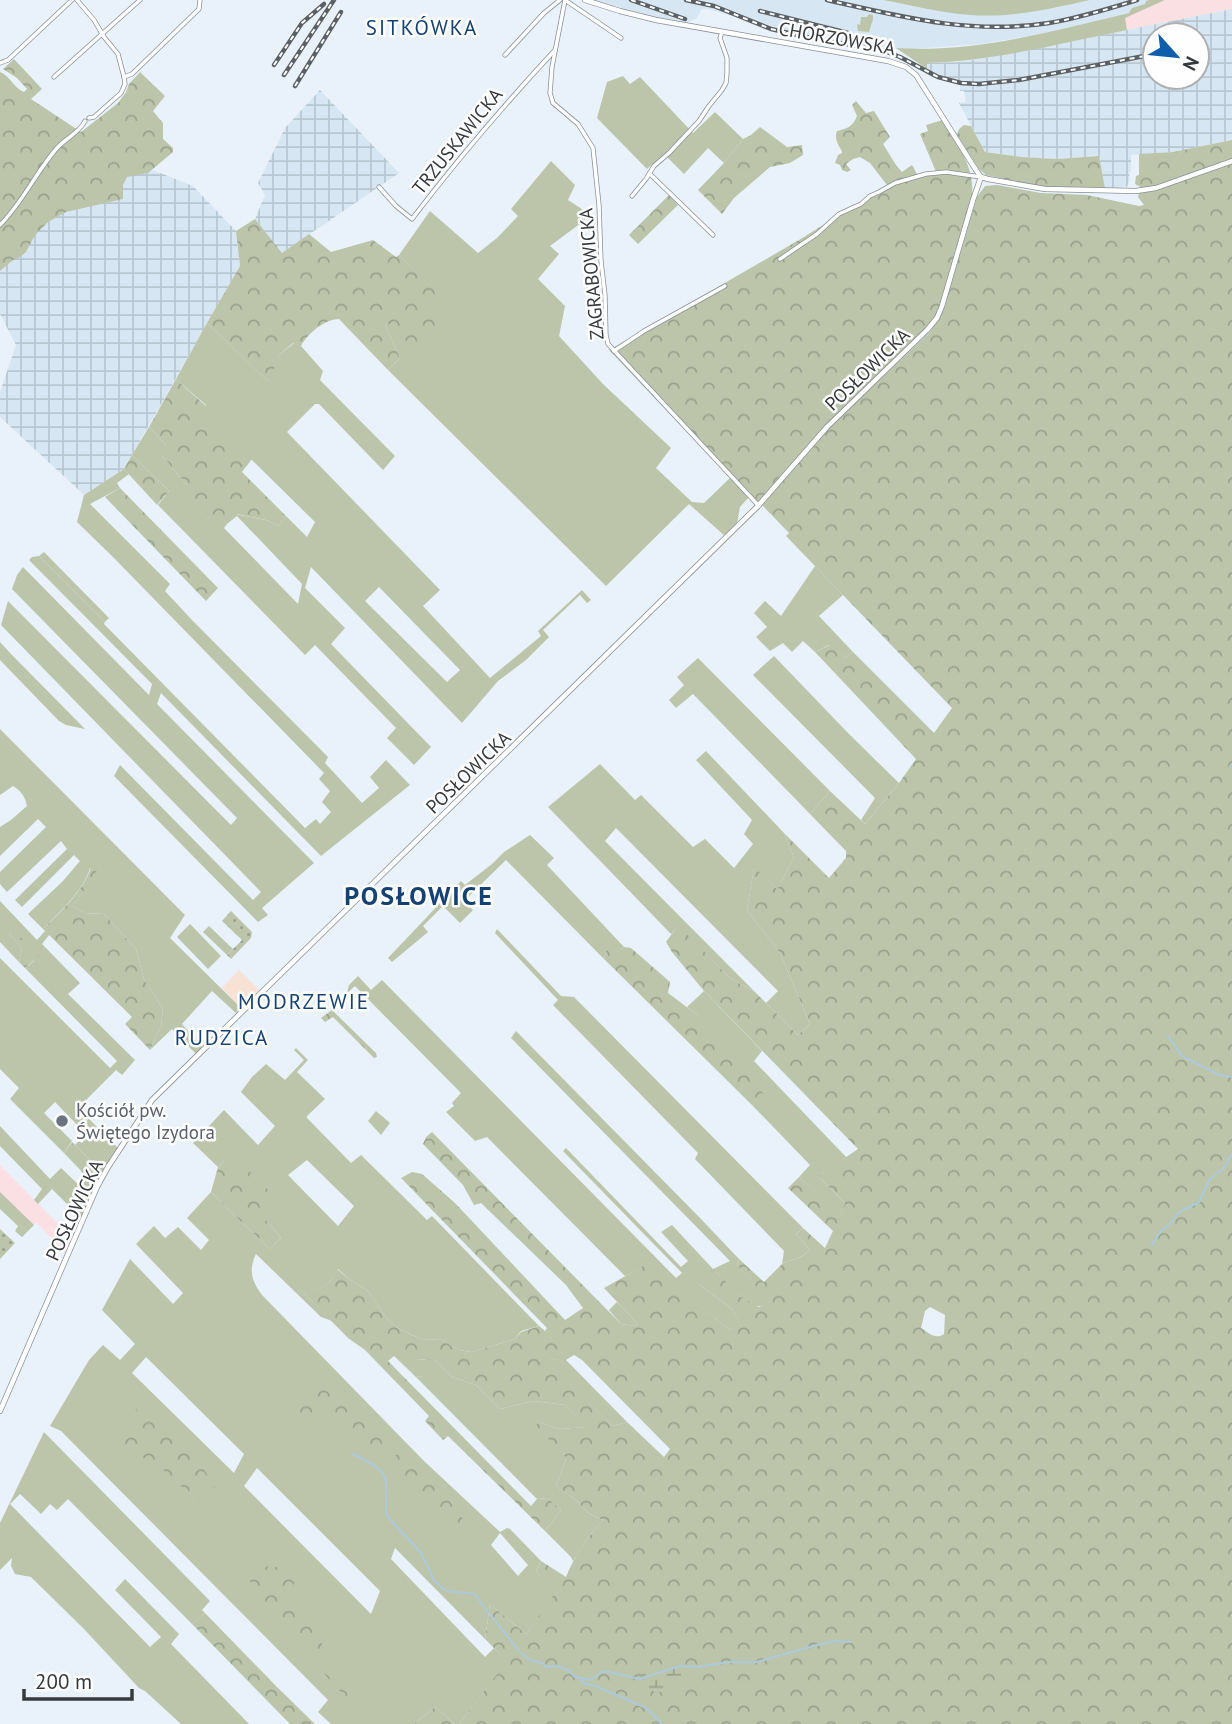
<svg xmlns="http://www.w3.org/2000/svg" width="1232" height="1724" font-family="'PT Sans',sans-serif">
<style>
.commercial{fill:#fadfe3}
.industrial{fill:url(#industrial-grid);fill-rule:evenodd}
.education{fill:#f8e1d5}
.built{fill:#d6e6f2}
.grass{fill:#bcc5aa;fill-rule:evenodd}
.forest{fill:url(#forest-crowns);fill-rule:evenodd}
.wetland{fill:url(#wetland-marsh)}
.garden{fill:url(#garden-dots)}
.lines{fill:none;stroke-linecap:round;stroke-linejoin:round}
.stream{stroke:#accadc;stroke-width:2}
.minor-casing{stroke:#889097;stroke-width:5}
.tertiary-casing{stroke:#889097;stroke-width:6}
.minor{stroke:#fff;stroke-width:3.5}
.tertiary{stroke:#fff;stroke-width:4.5}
.rail-casing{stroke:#5b6064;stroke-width:4.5}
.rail{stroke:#fefefe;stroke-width:2;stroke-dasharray:5;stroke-linecap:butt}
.worship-dot{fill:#6b7280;stroke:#fefefe;stroke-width:2.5}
.labels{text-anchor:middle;stroke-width:5;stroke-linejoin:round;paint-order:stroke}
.street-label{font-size:19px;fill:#363a3d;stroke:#fefefe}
.worship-label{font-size:19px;fill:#5b616d;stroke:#fefefe;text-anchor:start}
.neighbourhood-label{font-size:21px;letter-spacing:2px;fill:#154275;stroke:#fefefe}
.district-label{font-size:26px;font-weight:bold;letter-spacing:2px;fill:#154275;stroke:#fefefe}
</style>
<defs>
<pattern id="industrial-grid" width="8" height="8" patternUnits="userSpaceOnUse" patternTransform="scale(1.75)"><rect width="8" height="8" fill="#d6e6f2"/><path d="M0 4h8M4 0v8" fill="none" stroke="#b8c6d0"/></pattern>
<pattern id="forest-crowns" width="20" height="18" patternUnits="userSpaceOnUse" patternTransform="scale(1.75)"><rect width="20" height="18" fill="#bcc5aa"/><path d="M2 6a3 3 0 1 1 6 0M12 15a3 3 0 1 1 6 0" fill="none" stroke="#9aa18c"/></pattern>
<pattern id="wetland-marsh" width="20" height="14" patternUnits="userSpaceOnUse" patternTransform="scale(1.75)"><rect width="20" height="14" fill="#bcc5aa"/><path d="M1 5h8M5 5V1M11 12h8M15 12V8" fill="none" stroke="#9aa18c"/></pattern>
<pattern id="garden-dots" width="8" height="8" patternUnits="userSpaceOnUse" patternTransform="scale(1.75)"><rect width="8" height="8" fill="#bcc5aa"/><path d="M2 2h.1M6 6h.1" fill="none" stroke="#9aa18c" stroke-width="1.8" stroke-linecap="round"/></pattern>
</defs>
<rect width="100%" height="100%" fill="#e9f2fa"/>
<g class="commercial">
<path d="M 1165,0 L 1232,0 L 1232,9 L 1127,30 L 1124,18 Z"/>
<path d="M 0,1165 L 72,1238 L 66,1254 L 36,1222 L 34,1225 L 0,1192 Z"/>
</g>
<g class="industrial">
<path d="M 1232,9 L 1232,140 L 1173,152 L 1131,155 L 1131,172 L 1129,173 L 1130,179 L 1127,187 L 1105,188 L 1099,156 L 1057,159 L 1021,157 L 985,152 L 959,103 L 966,102 L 964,91 L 960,91 L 960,85 L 941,80 L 925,74 L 927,63 L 958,62 L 986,58 ZM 1155,35 L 1197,35 L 1197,77 L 1155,77 Z"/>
<path d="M 320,90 L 399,173 L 282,253 L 255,219 L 265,195 L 258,183 L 285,128 Z"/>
<path d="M 145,167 L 193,186 L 236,231 L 240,266 L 124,469 L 84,495 L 0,417 L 0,392 L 16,345 L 0,314 L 0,214 Z"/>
</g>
<path class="education" d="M 239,970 L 259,990 L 241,1008 L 222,988 Z"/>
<path class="built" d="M 593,0 L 883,0 L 971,15 L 1008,14 L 1055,8 L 1090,0 L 1149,0 L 1146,1 L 1146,4 L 1132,8 L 1130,13 L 1052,32 L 981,44 L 912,49 L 873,47 L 866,49 L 815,41 L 763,29 L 736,17 L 708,9 L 702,9 L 697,18 L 687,23 L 659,18 Z"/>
<g class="grass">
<path d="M 883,0 L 1090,0 C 1051,9 1010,18 970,15 C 941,13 912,5 883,0 Z"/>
<path d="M 1149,0 L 1165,0 L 1125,18 L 1127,30 C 1061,43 995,61 927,63 L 927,69 L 896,48 C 975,53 1054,31 1129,13 L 1132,8 L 1145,4 L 1146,1 Z"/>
<path d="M 869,14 L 873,15 L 873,19 L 869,32 L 858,31 L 857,24 L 860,25 L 861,17 L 867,17 Z"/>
<path d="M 623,76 L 630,84 L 640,77 L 693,133 L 715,112 L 743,139 L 724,163 L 708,148 L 684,174 L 664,154 L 647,169 L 597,118 L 607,82 Z"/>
<path d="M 551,161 L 575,185 L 568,200 L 585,211 L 585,220 L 550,246 L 559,254 L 538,279 L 565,306 L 559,336 L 603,384 L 671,448 L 656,468 L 692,502 L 704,503 L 731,477 L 749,497 L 740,507 L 737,524 L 726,537 L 689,504 L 606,586 L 388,370 L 400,358 L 385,325 L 387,321 L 438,293 L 399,255 L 430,211 L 478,253 L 497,238 L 518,216 L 511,209 Z"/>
<path d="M 207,323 L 268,381 L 279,355 L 294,343 L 301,346 L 323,371 L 320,380 L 395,456 L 383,470 L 319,404 L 315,404 L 287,432 L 440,590 L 423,606 L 490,678 L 541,636 L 538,631 L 582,590 L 591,600 L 587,603 L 580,595 L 543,630 L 549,637 L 526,660 L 498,681 L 462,723 L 311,567 L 305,588 L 345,628 L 331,644 L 431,747 L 414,765 L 387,738 L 396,728 L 315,645 L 305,655 L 158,505 L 169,491 L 132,455 L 149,427 L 166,445 L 162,456 L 187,485 L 207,519 L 217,513 L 227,524 L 224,528 L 298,604 L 302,584 L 235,514 L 266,520 L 278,526 L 286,516 L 307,537 L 315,522 L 203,412 L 206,405 L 176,379 ZM 379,587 L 460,670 L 447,682 L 365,601 Z"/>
<path d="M 124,469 L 129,474 L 117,483 L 120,488 L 90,504 L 170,584 L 165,591 L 191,619 L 328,757 L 325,763 L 362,803 L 379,788 L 370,777 L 386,760 L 410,785 L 321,856 L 161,693 L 157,704 L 314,863 L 262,908 L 268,915 L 258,922 L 114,776 L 120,765 L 253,900 L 261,892 L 1,625 L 8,601 L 231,825 L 237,818 L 12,589 L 17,575 L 23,567 L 149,695 L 152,684 L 29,560 L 32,557 L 39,556 L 105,622 L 104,624 L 305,828 L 316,819 L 320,824 L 331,812 L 322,802 L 330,791 L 319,779 L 324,773 L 113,557 L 77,522 L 84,495 Z"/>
<path d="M 815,566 L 843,595 L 819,616 L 853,652 L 845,658 L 829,645 L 815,652 L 803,641 L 792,652 L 783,643 L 770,651 L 756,637 L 767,627 L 754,613 L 765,601 L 781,616 Z"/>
<path d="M 0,642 L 11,654 L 85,729 L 66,725 L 59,721 L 0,660 Z"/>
<path d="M 774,656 L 849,734 L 899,783 L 865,824 L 861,820 L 875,798 L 753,675 Z"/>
<path d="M 698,658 L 830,791 L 810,814 L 693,694 L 676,708 L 669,700 L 684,685 L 677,677 Z"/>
<path d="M 0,729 L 185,915 L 170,938 L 241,1008 L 236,1013 L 212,991 L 182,1024 L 203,1048 L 196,1054 L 172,1029 L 150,1050 L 161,1026 L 163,1009 L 144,979 L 136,949 L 104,914 L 84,913 L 73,906 L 96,872 L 90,868 C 83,892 60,911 43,929 L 28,914 L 63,881 L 80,861 L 74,855 L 22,907 L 15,900 L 67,849 L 61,841 L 7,892 L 0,884 L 0,872 L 46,827 L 38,819 L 0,856 L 0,827 L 11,820 L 27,806 C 25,796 21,791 13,786 L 0,795 Z"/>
<path d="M 706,751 L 784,833 L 794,858 L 777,889 L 754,868 L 747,910 L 780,953 L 810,1024 L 798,1035 L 766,1003 L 778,991 L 616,828 L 605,841 L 755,992 L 730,978 L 678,926 L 671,934 L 548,807 L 600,764 L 635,800 L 641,795 L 693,847 L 705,839 L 734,868 L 753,844 L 744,834 L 752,820 L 696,760 Z"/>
<path d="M 530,835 L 554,858 L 547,865 L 624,947 L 618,952 L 606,951 L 604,959 L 506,860 L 464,901 L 473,910 L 460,923 L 443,906 L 423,926 L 428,932 L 392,962 L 388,958 L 461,881 L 465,885 L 492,864 L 504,852 Z"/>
<path d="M 0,901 L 37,940 L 45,931 L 50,934 L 42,944 L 80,983 L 68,994 L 135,1060 L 122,1075 L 116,1070 L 78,1108 L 118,1148 L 102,1172 L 75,1145 L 79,1141 L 82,1143 L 84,1141 L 83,1137 L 86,1134 L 55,1102 L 44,1113 L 72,1141 L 64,1153 L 10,1099 L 19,1088 L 0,1069 L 0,958 L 110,1068 L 117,1061 L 25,968 L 34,961 L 13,931 L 9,934 L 22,948 L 19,962 L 0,942 Z"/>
<path d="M 190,924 L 221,956 L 208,969 L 177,937 Z"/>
<path d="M 209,926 L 233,949 L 227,955 L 203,932 Z"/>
<path d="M 497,929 L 561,996 L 574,997 L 803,1228 L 796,1234 L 810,1250 L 802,1256 L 782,1264 L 784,1251 L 695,1159 L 698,1153 L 553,1005 L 558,1000 L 495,933 Z"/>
<path d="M 358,976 L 371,990 L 382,980 L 676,1278 L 682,1273 L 563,1151 L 566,1148 L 681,1267 L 688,1261 L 661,1232 L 672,1225 L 713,1269 L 730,1261 L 511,1038 L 516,1031 L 700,1218 L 739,1259 L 737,1265 L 771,1302 C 767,1303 764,1306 760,1306 C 747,1308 722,1278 713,1269 L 699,1284 L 732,1309 L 742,1328 L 730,1330 L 647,1265 L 625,1276 L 487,1137 L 475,1141 L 446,1112 L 454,1106 L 452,1103 L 461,1093 L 355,986 L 347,993 L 349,985 Z"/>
<path d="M 704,991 L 762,1051 L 754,1061 L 847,1158 L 818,1176 L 845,1203 L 841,1216 L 799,1177 L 810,1165 L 753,1106 L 758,1106 L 741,1068 L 696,1014 L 687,1007 Z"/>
<path d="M 296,1048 L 308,1060 L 297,1072 L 325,1099 L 307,1116 L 307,1118 L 351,1163 L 361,1155 L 427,1220 L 432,1216 L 539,1326 L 521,1331 L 515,1339 L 471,1352 L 459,1350 L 442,1340 L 421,1339 L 401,1330 L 387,1319 L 368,1291 L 349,1279 L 338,1269 C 326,1289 325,1287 304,1293 L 332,1321 L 321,1317 L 256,1254 C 248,1270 252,1282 262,1295 L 424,1461 L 500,1532 L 507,1528 L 510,1529 L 541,1561 L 536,1571 L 555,1594 L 526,1634 L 490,1604 L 485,1639 L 395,1548 L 391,1559 L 485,1657 L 494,1648 L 508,1661 L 459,1724 L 455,1724 L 435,1707 L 414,1724 L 331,1724 L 318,1712 L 328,1700 L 61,1431 L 50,1426 L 89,1360 L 103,1345 L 120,1360 L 135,1344 L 102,1310 L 130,1259 L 173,1304 L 183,1293 L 136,1244 L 154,1226 L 165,1238 L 178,1227 L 201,1250 L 209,1240 L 187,1218 L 211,1192 L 233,1214 L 270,1249 L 281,1238 L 266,1220 L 224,1161 L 218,1167 L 193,1143 L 224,1110 L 258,1145 L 275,1126 L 241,1092 L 252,1077 L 266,1064 L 285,1080 L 304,1060 L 294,1050 ZM 307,1160 L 354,1206 L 338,1226 L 288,1175 ZM 146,1357 L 244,1454 L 234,1473 L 132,1373 ZM 257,1468 L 380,1591 L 371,1614 L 244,1486 ZM 500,1533 L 528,1565 L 518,1576 L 491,1545 Z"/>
<path d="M 376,1111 L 390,1123 L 381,1135 L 368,1121 Z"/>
<path d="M 0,1126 L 50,1179 L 61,1168 L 81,1187 L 72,1197 L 86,1192 L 91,1197 L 81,1218 L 52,1189 L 38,1204 L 34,1200 L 42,1189 L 0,1146 Z"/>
<path d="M 0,1192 L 34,1225 L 22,1237 L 15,1231 L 18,1226 L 0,1209 Z"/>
<path d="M 617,1302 L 637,1323 L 636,1326 L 621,1324 L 609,1310 Z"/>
<path d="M 416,1359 L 435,1360 L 452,1377 L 476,1385 L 500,1409 L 534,1401 L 565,1405 L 587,1427 L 559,1429 L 539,1422 L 563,1453 L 566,1460 L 556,1486 L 577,1501 L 588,1513 L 603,1520 L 589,1536 L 573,1561 L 571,1557 L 545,1531 L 561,1510 L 548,1498 L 537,1499 L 416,1377 L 423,1376 Z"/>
<path d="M 551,1359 L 566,1360 L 627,1422 L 613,1426 L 546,1363 Z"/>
<path d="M 44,1432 L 210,1601 L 202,1610 L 205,1613 L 192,1624 L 68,1499 L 57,1510 L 50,1504 L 41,1514 L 20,1494 L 10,1504 L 150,1647 L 161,1637 L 115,1590 L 125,1579 L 179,1634 L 171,1644 L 249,1724 L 181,1724 L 145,1691 L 139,1688 L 84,1629 L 31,1577 L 15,1574 L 11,1566 L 12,1558 L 0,1570 L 0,1523 Z"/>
</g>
<g class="forest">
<path d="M 14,59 L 42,89 L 31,99 L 81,132 L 118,103 L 126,92 L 129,84 L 140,72 L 165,96 L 153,111 L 163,123 L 163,139 L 173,148 L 173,152 L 148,173 L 127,177 L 123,185 L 123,199 L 66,212 L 48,222 L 35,235 L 26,252 L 20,257 L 13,260 L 0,271 L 0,72 C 10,76 14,88 24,92 L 27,89 L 17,78 L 3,69 Z"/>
<path d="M 856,101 L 866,113 L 874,111 L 890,137 L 883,144 L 896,165 L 902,172 L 912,165 L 918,176 L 937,174 L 920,134 L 928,131 L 926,125 L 943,120 C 958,145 975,167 972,197 L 941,304 L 938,311 L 926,329 L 849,403 L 760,502 L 757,502 L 744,492 L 609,350 L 799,240 L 887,185 L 870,163 L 860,157 L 853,159 L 846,164 L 851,170 L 847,172 L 842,170 L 840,165 L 835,163 L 838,155 L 842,153 L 842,151 C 838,145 834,138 837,131 C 846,129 853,127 857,116 L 852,105 Z"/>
<path d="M 964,125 L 971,126 L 985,152 L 1021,157 L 1057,159 L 1099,156 L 1105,188 L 1042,187 L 986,175 L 979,169 L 957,135 L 959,129 Z"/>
<path d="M 760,127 L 787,147 L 802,145 L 803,155 L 790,163 L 770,167 L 734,198 L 722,214 L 698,190 L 724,163 L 743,139 L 751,135 Z"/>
<path d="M 1232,140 L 1232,160 L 1155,187 L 1144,189 L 1135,184 L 1136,176 L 1139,175 L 1139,154 L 1173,152 Z"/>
<path d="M 1232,162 L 1232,1724 L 459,1724 L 507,1661 L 485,1639 L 490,1604 L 526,1634 L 554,1594 L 536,1571 L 541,1561 L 566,1577 C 575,1555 587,1537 603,1520 L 588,1513 L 577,1501 L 556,1486 L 566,1460 L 563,1453 L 535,1426 L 539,1422 L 559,1429 L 586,1427 L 565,1405 L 534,1401 L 500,1409 L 476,1385 L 452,1377 L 435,1360 L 417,1359 L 426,1374 L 423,1376 L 416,1377 L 394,1356 L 388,1361 L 531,1506 L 537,1499 L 548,1498 L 561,1510 L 545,1531 L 448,1436 L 443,1440 L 425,1421 L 429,1416 L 365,1350 L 348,1338 L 303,1292 C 323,1288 328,1288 337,1269 L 349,1279 L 368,1291 L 387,1319 L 401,1330 L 421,1339 L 442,1340 L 459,1350 L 471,1352 L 515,1339 L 521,1332 L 539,1326 L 545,1331 L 547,1328 L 401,1178 L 412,1172 L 422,1174 L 455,1203 L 565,1320 L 583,1308 L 566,1285 L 481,1203 L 474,1205 L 463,1185 L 423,1144 L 426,1137 L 432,1132 L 621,1324 L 636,1326 L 637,1323 L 604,1288 L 647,1264 L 730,1330 L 741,1327 L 732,1309 L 699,1284 L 700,1274 L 713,1269 L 741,1297 L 759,1307 L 770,1302 L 737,1265 L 739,1259 L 764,1282 L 782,1264 L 802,1256 L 810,1250 L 796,1234 L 803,1228 L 825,1248 L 833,1231 L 788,1188 L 799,1177 L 841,1215 L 845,1203 L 818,1176 L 858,1149 L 704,991 L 672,952 L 666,942 L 678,925 L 730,978 L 755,992 L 798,1035 L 810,1024 L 780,953 L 747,910 L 754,867 L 777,889 L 794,858 L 784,833 L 829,878 L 846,858 L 846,851 L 810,814 L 830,791 L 865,824 L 899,783 L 916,759 L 815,652 L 830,645 L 845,658 L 853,652 L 934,733 L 952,708 L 786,536 L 789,533 L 762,505 L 821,436 L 930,332 L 943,311 L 977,197 L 985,186 L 997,185 L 1041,193 L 1087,195 L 1139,206 L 1144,205 L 1138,197 L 1139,193 L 1151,191 ZM 930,1307 L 945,1315 L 944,1334 C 935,1340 929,1333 921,1328 L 925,1311 ZM 574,1355 L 582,1360 L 670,1449 L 664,1457 L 627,1422 L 613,1426 L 547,1363 L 551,1359 L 564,1361 Z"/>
<path d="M 669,195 L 678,205 L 638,244 L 629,235 Z"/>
<path d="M 255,219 L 282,253 L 309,234 L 331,252 L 373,240 L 396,257 L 399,255 L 439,293 L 430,299 L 451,324 L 430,345 L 422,340 L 412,347 L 387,322 L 385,325 L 400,358 L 388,370 L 339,319 C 325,319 307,334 301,346 L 293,343 L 279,355 L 269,382 L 207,323 L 240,266 L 236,231 Z"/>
<path d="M 176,379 L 206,406 L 204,412 L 252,459 L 242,472 L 286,516 L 278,526 L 266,520 L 237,514 L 237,516 L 227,524 L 217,514 L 207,519 L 186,500 L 187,485 L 162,456 L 162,449 L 166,445 L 149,427 Z"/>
<path d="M 132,455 L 169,491 L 157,505 L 124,469 Z"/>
<path d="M 120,488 L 218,588 L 206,601 L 105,497 Z"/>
<path d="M 44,552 L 109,618 L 105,622 L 39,556 Z"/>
<path d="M 91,867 L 97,872 L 73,906 L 84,913 L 104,914 L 136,949 L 144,979 L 163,1009 L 161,1026 L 150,1050 L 125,1024 L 132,1017 L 43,929 C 60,912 84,891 91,867 Z"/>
<path d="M 13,930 L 39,956 L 25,968 L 19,962 L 22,948 L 9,934 Z"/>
<path d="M 624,947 L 631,948 L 670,982 L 668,993 L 696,1014 L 744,1060 L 741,1068 L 764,1094 L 758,1106 L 753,1106 L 604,959 L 606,951 L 612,949 L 618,952 Z"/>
<path d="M 332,1010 L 376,1053 L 377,1057 L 374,1058 L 333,1017 L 325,1022 L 321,1018 Z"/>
<path d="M 72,1142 L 102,1172 L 91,1197 L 86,1193 L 78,1201 L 71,1197 L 88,1178 L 64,1153 Z"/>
<path d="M 224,1161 L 243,1165 L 274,1196 L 266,1220 L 281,1238 L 270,1249 L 233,1214 L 211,1192 L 218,1167 Z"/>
<path d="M 315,1381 L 329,1384 L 370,1417 L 386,1435 L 378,1452 L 328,1416 L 303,1416 L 291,1402 Z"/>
<path d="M 141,1400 L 194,1454 L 215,1487 L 198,1502 L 151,1459 L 138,1457 L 122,1443 L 138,1414 L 135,1407 Z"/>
<path d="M 400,1452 L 446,1496 L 464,1521 L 455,1531 C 431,1509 406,1488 388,1462 Z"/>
<path d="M 260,1566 L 286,1568 L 295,1579 L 290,1598 L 307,1621 L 323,1632 L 321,1656 L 350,1692 L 347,1699 L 306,1654 L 243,1597 L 252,1585 L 245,1571 Z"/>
<path d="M 205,1613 L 277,1687 L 315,1724 L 290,1724 L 192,1624 Z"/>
<path d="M 435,1707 L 455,1724 L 414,1724 Z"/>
</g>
<path class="wetland" d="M 674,1665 L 682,1675 L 681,1684 L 673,1692 L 655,1692 L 646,1687 L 641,1671 L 646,1673 L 657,1668 Z"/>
<g class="garden">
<path d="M 231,911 L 252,932 L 251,938 L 231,959 L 227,955 L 242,940 L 222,921 Z"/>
<path d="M 0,1229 L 15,1243 L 0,1259 Z"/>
</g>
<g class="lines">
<g class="stream">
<path d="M 1230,766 L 1232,766"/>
<path d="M 1168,1036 L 1182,1056 L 1219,1075 L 1232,1077"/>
<path d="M 1152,1245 L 1161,1231 L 1171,1223 L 1179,1212 L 1199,1202 L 1209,1180 L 1223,1169 L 1232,1154"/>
<path d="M 353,1454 C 392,1473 386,1474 386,1515 L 421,1553 L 434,1580 L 442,1588 L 447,1591 L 474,1594 L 519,1651"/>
<path d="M 521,1653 L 532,1661 L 543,1663 L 546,1667 L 556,1666 L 568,1670 L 575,1677 L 590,1680 L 604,1671 L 640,1679 L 680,1666 L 699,1667 L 728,1662 L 757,1662 L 817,1645 L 835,1641 L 851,1642"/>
<path d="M 580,1678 L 582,1682 L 586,1684 L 596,1686 L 646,1708 L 662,1724"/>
</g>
<g class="minor-casing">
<g id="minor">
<path d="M 77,0 L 94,20 L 104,37 L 118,54 L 124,77 L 125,84 L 121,93 L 94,117 L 89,118"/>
<path d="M 565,0 L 552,67 L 550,93 L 553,103 L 578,124 L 593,148 L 599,205 L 601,261 L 605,295 L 606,335 L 608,344 L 759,506"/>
<path d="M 565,0 L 621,38"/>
<path d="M 505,55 L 544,13 L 560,0"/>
<path d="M 0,63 L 8,60 L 72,0"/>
<path d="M 54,77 L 140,0"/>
<path d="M 124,77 L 132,74 L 199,9 L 200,0"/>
<path d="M 650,174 L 713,235"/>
<path d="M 379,187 L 396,206 L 412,219 C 457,160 505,104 555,50"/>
<path d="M 632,196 L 646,179 L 654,166 L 669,153 L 699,121 L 709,106 L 722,90 L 726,83 L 727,73 L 727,58 L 720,38 L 722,32"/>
<path d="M 0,225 C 23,202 36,172 57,148 C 66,138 79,133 85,121"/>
<path d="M 780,259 L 817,234 L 839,214 L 861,204 L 870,196 L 879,192 L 895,183 L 926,174 L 946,172 L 981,177"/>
<path d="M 614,351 L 644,331 L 725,286"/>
</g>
</g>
<g class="tertiary-casing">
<g id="tertiary">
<path d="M 585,0 L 620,11 L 656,20 L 888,61 L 906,67 L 916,75 L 976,170 L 981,177 L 988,179 L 1045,189 L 1136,191 L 1156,188 L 1232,161"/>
<path d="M 0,1411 L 97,1187 L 108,1167 L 152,1100 L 757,507 L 827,427 L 927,330 L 937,318 L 942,306 L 973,200 L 981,177"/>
</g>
</g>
<use href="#minor" class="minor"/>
<use href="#tertiary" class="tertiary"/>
<g class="rail-casing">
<g id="rail">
<path d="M 631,0 L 685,19"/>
<path d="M 686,0 L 714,6 L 771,29 L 815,39 L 882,50 L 900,57 L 938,77 L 961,83 L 979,84 L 1019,80 L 1155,54"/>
<path d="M 827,0 C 902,17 971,35 1049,23 C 1079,18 1108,9 1137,0"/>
<path d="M 760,11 L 848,33"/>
<path d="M 274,65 L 302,23 L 324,4"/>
<path d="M 284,75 L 334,0"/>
<path d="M 295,86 L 341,12"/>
</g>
</g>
<use href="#rail" class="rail"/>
</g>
<circle class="worship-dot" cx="62" cy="1121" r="7"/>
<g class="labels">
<g class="street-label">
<text transform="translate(837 38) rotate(10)" y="7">CHORZOWSKA</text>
<text transform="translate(457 141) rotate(-51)" y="7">TRZUSKAWICKA</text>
<text transform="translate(591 274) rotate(-95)" y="7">ZAGRABOWICKA</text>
<text transform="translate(867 369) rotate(-44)" y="7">POSŁOWICKA</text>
<text transform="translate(468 772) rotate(-44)" y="7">POSŁOWICKA</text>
<text transform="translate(74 1210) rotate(-65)" y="7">POSŁOWICKA</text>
</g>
<g class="worship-label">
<text x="76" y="1117">Kościół pw.<tspan x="76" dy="22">Świętego Izydora</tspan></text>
</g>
<g class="neighbourhood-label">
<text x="422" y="35">SITKÓWKA</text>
<text x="304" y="1009">MODRZEWIE</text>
<text x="222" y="1045">RUDZICA</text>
</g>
<g class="district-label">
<text x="419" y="905">POSŁOWICE</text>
</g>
</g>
<g transform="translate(1176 56) rotate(117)"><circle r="33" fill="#fefefe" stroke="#aeb0b1" stroke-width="2"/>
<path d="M0-5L12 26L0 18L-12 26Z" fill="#0f5dab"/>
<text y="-10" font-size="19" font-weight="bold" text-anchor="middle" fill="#363a3d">N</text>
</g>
<path d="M24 1689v10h108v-10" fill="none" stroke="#363a3d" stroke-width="3.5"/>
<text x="35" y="1689" font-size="21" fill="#363a3d" stroke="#fefefe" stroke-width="5" paint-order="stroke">200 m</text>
</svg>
